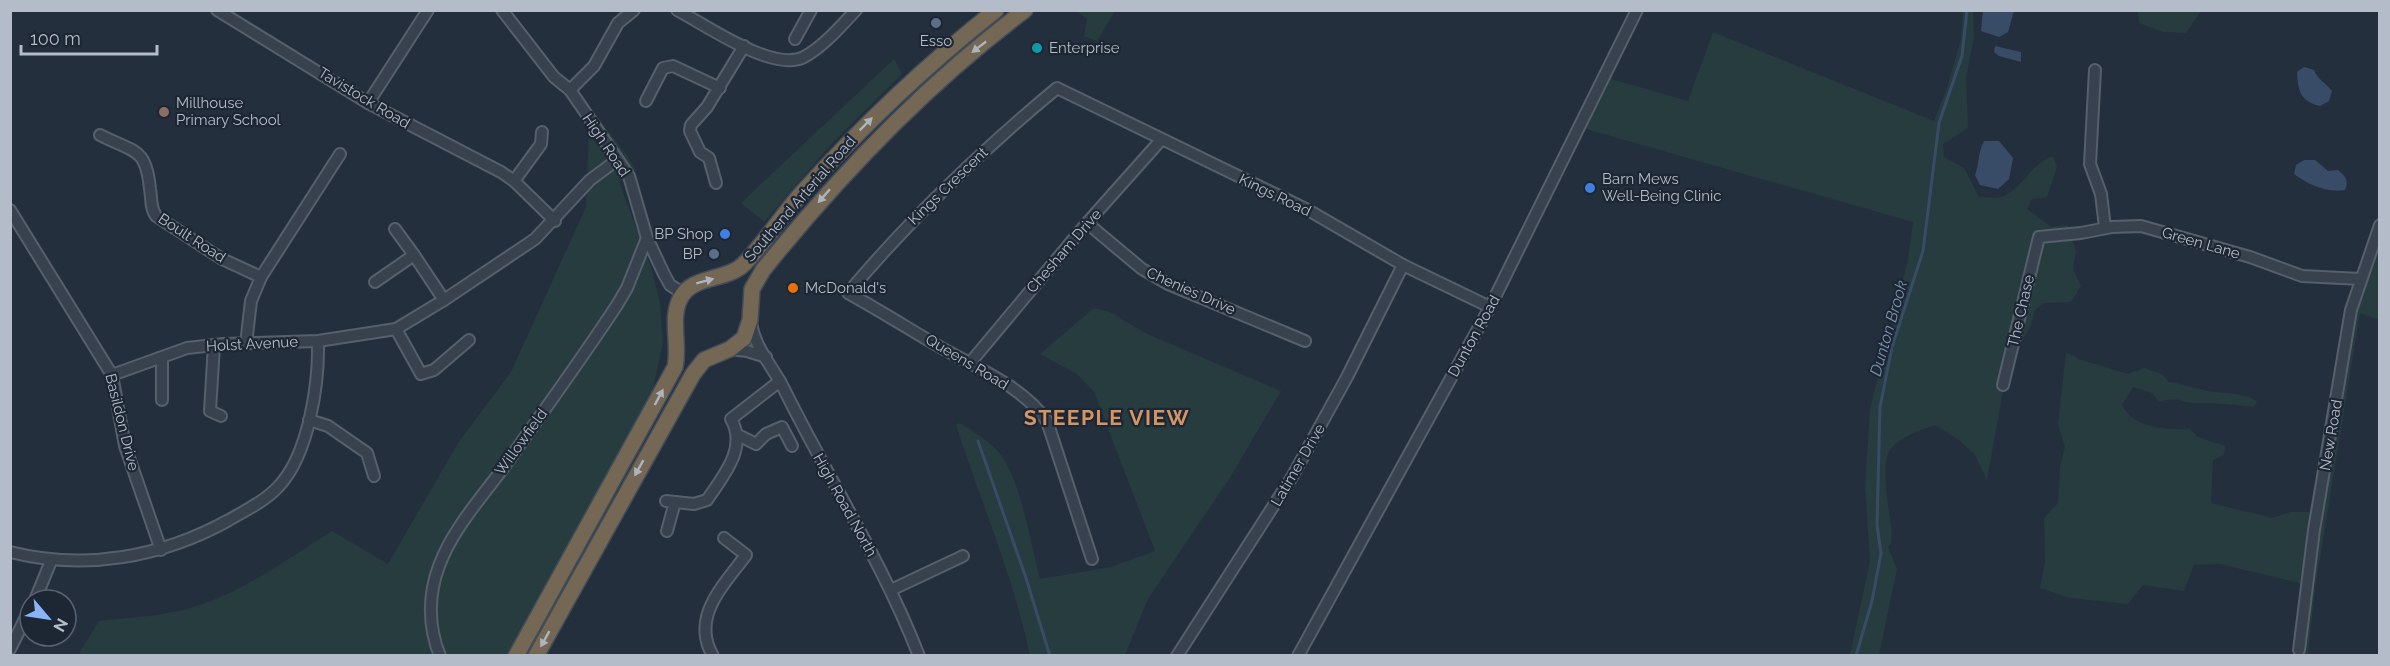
<svg xmlns="http://www.w3.org/2000/svg" width="2390" height="666" font-family="Raleway,sans-serif">
<style>
.green{fill:#263c3f}
.water{fill:#394c67}
.lines{fill:none;stroke-linecap:round;stroke-linejoin:round}
.stream{stroke:#394c67;stroke-width:3}
.minor-casing{stroke:#565f6c;stroke-width:14}
.highway-casing{stroke:#434c59;stroke-width:18}
.minor{stroke:#38414e;stroke-width:10}
.highway{stroke:#746855;stroke-width:15}
.oneway{fill:#aeb4bd}
.service-dot{fill:#5c6f8a;stroke:#1d2633;stroke-width:2}
.culture-dot{fill:#0f9aa8;stroke:#1d2633;stroke-width:2}
.education-dot{fill:#8d6e63;stroke:#1d2633;stroke-width:2}
.shop-dot{fill:#3f7fe0;stroke:#1d2633;stroke-width:2}
.food-dot{fill:#e8710a;stroke:#1d2633;stroke-width:2}
.labels{text-anchor:middle;stroke-width:4.5;stroke-linejoin:round;paint-order:stroke}
.poi-label{font-size:15px;fill:#b4bcc9;stroke:#1d2633;text-anchor:start}
.street-label{font-size:15px;fill:#b4bcc9;stroke:#1d2633}
.water-label{font-size:16px;font-style:italic;fill:#7c92b1;stroke:#1d2633}
.district-label{font-size:21px;font-weight:bold;letter-spacing:1.5px;fill:#d59563;stroke:#1d2633}
</style>
<rect width="100%" height="100%" fill="#242f3e"/>
<g class="green">
<path d="M 1077,11 L 1115,11 L 1097,41 L 1084,36 L 1087,19 Z"/>
<path d="M 1963,11 L 1973,11 L 1974,37 L 1966,77 L 1968,128 L 1943,144 L 1944,157 L 1964,168 L 1979,197 C 1986,197 1997,199 2004,196 C 2024,186 2032,163 2053,156 L 2057,167 L 2047,197 L 2032,199 L 2027,209 L 2051,227 L 2067,225 L 2076,251 L 2073,269 L 2081,286 L 2071,302 L 2044,303 L 2035,310 L 2030,328 L 2008,363 L 1987,480 L 1975,455 L 1959,440 L 1935,425 C 1919,431 1895,438 1888,454 C 1881,471 1890,514 1892,533 L 1891,544 L 1888,547 L 1897,569 L 1879,655 L 1850,655 L 1870,561 L 1865,486 L 1870,409 L 1908,260 L 1913,222 L 1579,127 L 1604,77 L 1688,101 L 1713,32 L 1934,121 L 1946,91 L 1961,39 Z"/>
<path d="M 2138,11 L 2138,10 L 2201,11 L 2186,33 L 2163,32 L 2139,23 Z"/>
<path d="M 894,59 L 902,74 L 834,141 L 764,222 L 741,203 Z"/>
<path d="M 598,118 C 611,136 625,150 636,170 L 619,182 L 651,267 L 660,303 L 663,343 L 649,406 L 511,655 L 84,656 L 79,653 L 99,621 C 134,617 170,616 203,604 C 250,587 291,557 332,531 L 388,564 L 458,443 L 511,372 L 586,207 L 589,126 Z"/>
<path d="M 2374,243 L 2379,247 L 2379,320 L 2360,313 L 2315,589 L 2308,655 L 2303,655 L 2308,625 L 2308,585 L 2220,564 L 2194,565 L 2184,591 L 2143,585 L 2128,604 L 2070,598 L 2040,588 L 2045,561 L 2044,518 L 2058,503 L 2060,467 L 2065,447 L 2058,424 L 2066,352 L 2081,360 L 2128,374 L 2144,368 L 2162,374 L 2169,382 C 2183,384 2194,388 2207,391 C 2226,394 2240,392 2257,401 L 2254,407 C 2235,405 2216,403 2196,403 C 2178,403 2180,395 2159,402 L 2152,393 L 2133,387 L 2122,405 C 2134,429 2167,430 2190,429 L 2198,437 L 2225,446 L 2224,455 L 2213,460 L 2211,503 L 2273,518 L 2290,512 L 2313,512 L 2351,310 Z"/>
<path d="M 1094,308 L 1110,312 L 1145,333 L 1281,391 L 1231,476 L 1148,599 L 1125,655 L 1030,655 C 1013,576 981,502 956,425 L 960,423 C 974,432 990,441 1001,455 C 1020,479 1032,548 1040,579 L 1111,567 L 1155,551 L 1094,392 L 1077,374 L 1040,354 Z"/>
</g>
<g class="water">
<path d="M 1983,11 L 2014,11 L 2008,32 L 1999,37 L 1981,31 Z"/>
<path d="M 1995,46 L 2021,52 L 2021,62 L 1999,56 L 1994,52 Z"/>
<path d="M 2304,67 L 2314,70 C 2318,80 2326,83 2332,91 L 2329,101 L 2320,106 C 2300,101 2298,91 2297,72 Z"/>
<path d="M 1984,141 L 1999,141 L 2013,158 L 2009,179 L 1998,189 L 1980,185 L 1975,175 C 1980,162 1977,155 1984,141 Z"/>
<path d="M 2304,160 L 2315,160 L 2328,171 L 2338,170 C 2346,177 2349,180 2345,190 C 2326,193 2309,185 2294,174 L 2296,165 Z"/>
</g>
<g class="lines">
<g class="stream">
<path d="M 978,441 L 1026,578 L 1050,656"/>
<path d="M 1856,656 L 1872,601 L 1881,553 L 1877,525 L 1880,407 L 1892,347 L 1923,251 L 1939,123 L 1962,56 L 1967,10"/>
</g>
<g class="minor-casing">
<g id="minor">
<path d="M 217,10 L 368,103 L 501,172 L 514,181 L 555,221"/>
<path d="M 502,10 L 554,77 L 570,90 L 629,176 L 647,238 L 664,274 L 670,285 L 684,294"/>
<path d="M 677,10 C 706,25 773,73 804,57 C 823,47 841,26 856,10"/>
<path d="M 795,39 L 811,10"/>
<path d="M 2095,70 L 2090,164 L 2101,194 L 2105,227"/>
<path d="M 570,90 L 594,66 L 618,23 L 634,10"/>
<path d="M 646,101 L 663,68 L 673,66 L 720,88"/>
<path d="M 368,103 L 428,10"/>
<path d="M 100,135 C 135,153 146,147 150,189 C 152,200 150,207 156,216 L 222,259 L 261,277"/>
<path d="M 514,181 L 541,144 L 542,132"/>
<path d="M 716,183 L 709,158 L 700,152 L 690,131 L 691,125 L 707,107 L 744,46"/>
<path d="M 10,210 L 112,375 L 125,446 L 161,550"/>
<path d="M 1087,223 L 1142,269 L 1168,284 L 1305,341"/>
<path d="M 395,229 L 414,255"/>
<path d="M 375,282 L 414,255 L 444,300"/>
<path d="M 751,323 C 755,349 774,368 785,391 C 829,480 883,563 919,656"/>
<path d="M 396,329 L 421,374 L 434,370 L 469,340"/>
<path d="M 246,344 L 251,301 L 261,277 L 340,154"/>
<path d="M 214,345 L 210,411 L 221,416"/>
<path d="M 730,349 L 747,351 L 766,357"/>
<path d="M 160,358 L 162,359 L 162,400"/>
<path d="M 970,363 L 1087,223 L 1161,140"/>
<path d="M 112,375 L 187,348 L 223,344 L 318,341 L 396,329 L 444,300 L 535,239 L 590,180 L 617,160"/>
<path d="M 2003,385 L 2039,237 L 2081,233 L 2112,227 L 2141,226 L 2250,257 L 2302,276 L 2361,279"/>
<path d="M 309,420 L 328,426 L 367,453 L 374,476"/>
<path d="M 738,435 L 756,444 L 766,434 L 782,427 L 792,446"/>
<path d="M 666,501 L 694,504 L 707,500 C 723,476 748,448 731,419 L 780,381"/>
<path d="M 667,531 L 675,502"/>
<path d="M 10,552 C 86,571 162,557 229,520 C 246,510 265,501 278,487 C 309,455 319,383 318,341"/>
<path d="M 1092,559 L 1047,421 C 1022,386 977,368 940,347 C 909,329 879,310 848,293 C 911,218 981,151 1057,88 L 1308,210 L 1403,265 L 1490,307"/>
<path d="M 891,590 L 963,556"/>
<path d="M 35,600 L 51,561"/>
<path d="M 10,649 L 30,609"/>
<path d="M 2299,650 L 2314,530 L 2351,310 L 2380,225"/>
<path d="M 440,656 C 428,627 428,595 439,566 C 452,530 481,498 504,467 C 542,413 581,360 617,305 L 627,288 L 647,238"/>
<path d="M 713,656 C 690,617 724,585 746,555 L 724,538"/>
<path d="M 1177,656 L 1292,477 L 1347,377 L 1403,265"/>
<path d="M 1298,656 L 1490,307 L 1637,10"/>
</g>
</g>
<g class="highway-casing">
<g id="highway">
<path d="M 516,656 L 675,367 C 680,346 670,319 680,299 C 692,274 727,282 745,263 C 765,242 781,217 800,195 C 860,128 925,66 996,10"/>
<path d="M 536,656 L 693,374 L 704,360 L 730,349 L 744,338 L 750,320 L 752,289 L 763,270 C 841,173 925,85 1025,10"/>
</g>
</g>
<use href="#minor" class="minor"/>
<use href="#highway" class="highway"/>
</g>
<defs><path id="oneway-solid" d="M-6-.8H1V-3.2L6.5 0L1 3.2V.8H-6Z" transform="scale(1.5)"/></defs>
<g class="oneway">
<use href="#oneway-solid" transform="translate(979 47) rotate(142)"/>
<use href="#oneway-solid" transform="translate(866 124) rotate(-45)"/>
<use href="#oneway-solid" transform="translate(824 196) rotate(131)"/>
<use href="#oneway-solid" transform="translate(705 281) rotate(-15)"/>
<use href="#oneway-solid" transform="translate(659 397) rotate(-62)"/>
<use href="#oneway-solid" transform="translate(639 468) rotate(119)"/>
<use href="#oneway-solid" transform="translate(545 639) rotate(119)"/>
</g>
<g class="service-dot">
<circle cx="936" cy="23" r="6"/>
<circle cx="714" cy="254" r="6"/>
</g>
<circle class="culture-dot" cx="1037" cy="48" r="6"/>
<circle class="education-dot" cx="164" cy="112" r="6"/>
<g class="shop-dot">
<circle cx="1590" cy="188" r="6"/>
<circle cx="725" cy="234" r="6"/>
</g>
<circle class="food-dot" cx="793" cy="288" r="6"/>
<g class="labels">
<g class="poi-label">
<text x="936" y="46" text-anchor="middle">Esso</text>
<text x="1049" y="53">Enterprise</text>
<text x="176" y="108">Millhouse<tspan x="176" dy="17">Primary School</tspan></text>
<text x="1602" y="184">Barn Mews<tspan x="1602" dy="17">Well-Being Clinic</tspan></text>
<text x="713" y="239" text-anchor="end">BP Shop</text>
<text x="702" y="259" text-anchor="end">BP</text>
<text x="805" y="293">McDonald's</text>
</g>
<g class="street-label">
<text transform="translate(364 98) rotate(31)" y="5">Tavistock Road</text>
<text transform="translate(606 145) rotate(56)" y="5">High Road</text>
<text transform="translate(948 186) rotate(-44)" y="5">Kings Crescent</text>
<text transform="translate(1275 195) rotate(26)" y="5">Kings Road</text>
<text transform="translate(800 199) rotate(-49)" y="5">Southend Arterial Road</text>
<text transform="translate(192 238) rotate(33)" y="5">Boult Road</text>
<text transform="translate(2201 243) rotate(16)" y="5">Green Lane</text>
<text transform="translate(1064 251) rotate(-49)" y="5">Chesham Drive</text>
<text transform="translate(1191 291) rotate(24)" y="5">Chenies Drive</text>
<text transform="translate(2021 311) rotate(-77)" y="5">The Chase</text>
<text transform="translate(1474 336) rotate(-61)" y="5">Dunton Road</text>
<text transform="translate(252 344) rotate(-3)" y="5">Holst Avenue</text>
<text transform="translate(967 362) rotate(31)" y="5">Queens Road</text>
<text transform="translate(122 422) rotate(76)" y="5">Basildon Drive</text>
<text transform="translate(2331 435) rotate(-80)" y="5">New Road</text>
<text transform="translate(521 442) rotate(-54)" y="5">Willowfield</text>
<text transform="translate(1298 465) rotate(-60)" y="5">Latimer Drive</text>
<text transform="translate(845 505) rotate(61)" y="5">High Road North</text>
</g>
<g class="water-label">
<text transform="translate(1888 328) rotate(-74)" y="6">Dunton Brook</text>
</g>
<g class="district-label">
<text x="1107" y="425">STEEPLE VIEW</text>
</g>
</g>
<rect width="2390" height="666" fill="none" stroke="#b4bcc9" stroke-width="24"/>
<g transform="translate(48 618) rotate(119)"><circle r="28" fill="#1d2633" stroke="#59626f" stroke-width="1.5"/>
<path d="M0-4.5L10 22L0 15L-10 22Z" fill="#8ab4f8"/>
<text y="-9" font-size="16" font-weight="bold" text-anchor="middle" fill="#b4bcc9">N</text>
</g>
<path d="M21 45v9h136v-9" fill="none" stroke="#b4bcc9" stroke-width="3"/>
<text x="30" y="45" font-size="18" fill="#b4bcc9" stroke="#1d2633" stroke-width="4.5" paint-order="stroke">100 m</text>
</svg>
